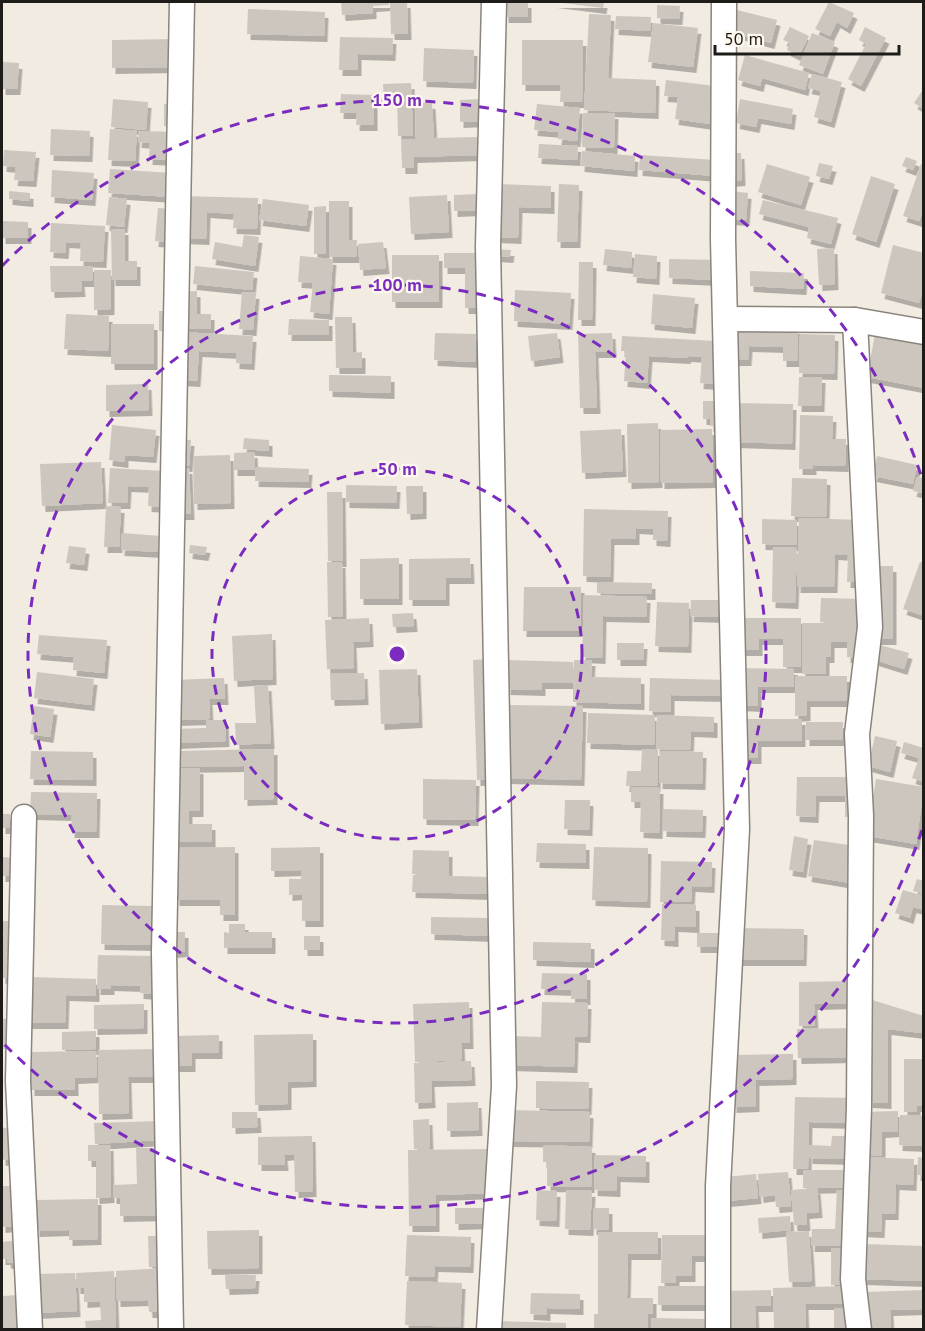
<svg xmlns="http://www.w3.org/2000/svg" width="925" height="1331" font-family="'PT Sans',sans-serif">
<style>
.building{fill:#ccc6be;filter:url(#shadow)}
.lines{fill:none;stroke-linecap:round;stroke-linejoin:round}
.street-casing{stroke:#8a847c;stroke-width:27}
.street{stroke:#fff;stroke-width:24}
.ring{fill:none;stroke:#7b2cbf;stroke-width:3;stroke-dasharray:10 8}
.centre{fill:#7b2cbf;stroke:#fef8ef;stroke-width:3}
.ring-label{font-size:18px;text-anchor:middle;font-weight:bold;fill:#7b2cbf;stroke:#fef8ef;stroke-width:4.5;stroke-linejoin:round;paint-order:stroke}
</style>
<defs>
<filter id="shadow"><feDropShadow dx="3.5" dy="6" stdDeviation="0" flood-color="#0004"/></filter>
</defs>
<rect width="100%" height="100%" fill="#f1ebe2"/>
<g class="building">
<path d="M 341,2 L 389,2 L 389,5 L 373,6 L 373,13 L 342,15 Z"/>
<path d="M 390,2 L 407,2 L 408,34 L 391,34 Z"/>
<rect x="505" y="2" width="23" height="15"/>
<path d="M 554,2 L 604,2 L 603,8 Z"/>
<path d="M 829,2 L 854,13 L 847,28 L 837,22 L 830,36 L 815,29 Z"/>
<path d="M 657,5 L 680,6 L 679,19 L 657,18 Z"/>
<path d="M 248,9 L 325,12 L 324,36 L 247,34 Z"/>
<path d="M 737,10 L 777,20 L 771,43 L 731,32 Z"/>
<path d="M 589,14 L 611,15 L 608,78 L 656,80 L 655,113 L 584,110 Z"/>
<path d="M 616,16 L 651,17 L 650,31 L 615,29 Z"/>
<path d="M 653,23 L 698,28 L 693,67 L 648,62 Z"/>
<path d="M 790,27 L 809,36 L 799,56 L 787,50 L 790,43 L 783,40 Z"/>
<path d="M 865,27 L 886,38 L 861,86 L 848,79 L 866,44 L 859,40 Z"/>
<path d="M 812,33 L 835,42 L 823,74 L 799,65 Z"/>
<path d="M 340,37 L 393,38 L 392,55 L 358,54 L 358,70 L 339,70 Z"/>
<path d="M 176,39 L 176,67 L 112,68 L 112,40 Z"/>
<path d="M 522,40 L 583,40 L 582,102 L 560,102 L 561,85 L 522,85 Z"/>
<path d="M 424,48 L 474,50 L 473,83 L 423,81 Z"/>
<path d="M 745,55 L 809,73 L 805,90 L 762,78 L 760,86 L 738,80 Z"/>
<path d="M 2,62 L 19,63 L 17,89 L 2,89 Z"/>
<path d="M 812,74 L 842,82 L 831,122 L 814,117 L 821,91 L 808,88 Z"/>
<path d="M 666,80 L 715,86 L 710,124 L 675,119 L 678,97 L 664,96 Z"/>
<path d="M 411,83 L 413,136 L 398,136 L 397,99 L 384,100 L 383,84 Z"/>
<path d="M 924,88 L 924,109 L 914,103 Z"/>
<path d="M 341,94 L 374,95 L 374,125 L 356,125 L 357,113 L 340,113 Z"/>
<path d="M 113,99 L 148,102 L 146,130 L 111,127 Z"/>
<path d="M 481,99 L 482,121 L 460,122 L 460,100 Z"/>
<path d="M 740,99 L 793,109 L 791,124 L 758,118 L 756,127 L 736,123 Z"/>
<path d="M 415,103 L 432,103 L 434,138 L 477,137 L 478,155 L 414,157 L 414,168 L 402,168 L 401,139 L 416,139 Z"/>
<path d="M 164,104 L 176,104 L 175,127 L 164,126 Z"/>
<path d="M 537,104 L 580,108 L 577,141 L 558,139 L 559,132 L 534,130 Z"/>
<path d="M 583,113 L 615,113 L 614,148 L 582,147 Z"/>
<path d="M 51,129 L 90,131 L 89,156 L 50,155 Z"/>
<path d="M 110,129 L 137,131 L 135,161 L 108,160 Z"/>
<path d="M 139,131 L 177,132 L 176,160 L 149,159 L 150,143 L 138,142 Z"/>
<path d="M 539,144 L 578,146 L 577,160 L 538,158 Z"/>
<path d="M 4,150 L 36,152 L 33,181 L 14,180 L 16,167 L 3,166 Z"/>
<path d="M 582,151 L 635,156 L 634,171 L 581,166 Z"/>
<path d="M 729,153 L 741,153 L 742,180 L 729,181 Z"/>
<path d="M 640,155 L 716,160 L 715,176 L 639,170 Z"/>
<path d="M 906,157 L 917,161 L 913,170 L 902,166 Z"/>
<path d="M 819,163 L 833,166 L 829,179 L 816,176 Z"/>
<path d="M 767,164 L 810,177 L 801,205 L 758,192 Z"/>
<path d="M 921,164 L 924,165 L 924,209 L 919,221 L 903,216 Z"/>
<path d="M 110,169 L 172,173 L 171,197 L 108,193 Z"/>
<path d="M 52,170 L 94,173 L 92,200 L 51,197 Z"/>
<path d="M 871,176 L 895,184 L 876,242 L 852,234 Z"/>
<path d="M 497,184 L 551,186 L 551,208 L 519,207 L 518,238 L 496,237 Z"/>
<path d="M 559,184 L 579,185 L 577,242 L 557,242 Z"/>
<path d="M 9,191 L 30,193 L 30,201 L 9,199 Z"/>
<path d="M 731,191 L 748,193 L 746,220 L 729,219 Z"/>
<path d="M 478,194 L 479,210 L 454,211 L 454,195 Z"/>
<path d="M 447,195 L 449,232 L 411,234 L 409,197 Z"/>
<path d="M 183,196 L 258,198 L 257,229 L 233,228 L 234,214 L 207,212 L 206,239 L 181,238 Z"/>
<path d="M 109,197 L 127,199 L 124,227 L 106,225 Z"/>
<path d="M 263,199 L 309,205 L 306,226 L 259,220 Z"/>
<path d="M 763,200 L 838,218 L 831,244 L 807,238 L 809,227 L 759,214 Z"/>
<path d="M 329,201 L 349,201 L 349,240 L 357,240 L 356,257 L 329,257 Z"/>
<path d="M 326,206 L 326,254 L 314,254 L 314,207 Z"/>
<path d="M 158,208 L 172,209 L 169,242 L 155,241 Z"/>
<path d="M 2,221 L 28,222 L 28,238 L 2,238 Z"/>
<path d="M 51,223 L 105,226 L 103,262 L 80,261 L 81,243 L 66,242 L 65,253 L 50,252 Z"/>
<path d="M 111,229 L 125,229 L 125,261 L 137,261 L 137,280 L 112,280 Z"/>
<path d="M 244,235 L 259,237 L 255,266 L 212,259 L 215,242 L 242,247 Z"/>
<path d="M 383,242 L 386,268 L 360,270 L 358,244 Z"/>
<path d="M 893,245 L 924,253 L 924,287 L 919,303 L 881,293 Z"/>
<path d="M 834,248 L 835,284 L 819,285 L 817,249 Z"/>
<path d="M 495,249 L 511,250 L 510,257 L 495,256 Z"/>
<path d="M 605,249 L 632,252 L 631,268 L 603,265 Z"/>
<path d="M 444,253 L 478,253 L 478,308 L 465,308 L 465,268 L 444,268 Z"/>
<path d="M 635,254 L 657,256 L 656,279 L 633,277 Z"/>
<rect x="392" y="255" width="47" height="47"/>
<path d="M 300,256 L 333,259 L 329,314 L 310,312 L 313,283 L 298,282 Z"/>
<path d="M 669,259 L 717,260 L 716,280 L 669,278 Z"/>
<path d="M 579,262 L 593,262 L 592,320 L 578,320 Z"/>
<path d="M 50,266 L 93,266 L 93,281 L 81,281 L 82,291 L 51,292 Z"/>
<path d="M 195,266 L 254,272 L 252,290 L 193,284 Z"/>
<path d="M 94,270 L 111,270 L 111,309 L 94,310 Z"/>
<path d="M 750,271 L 804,273 L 803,289 L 750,286 Z"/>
<path d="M 515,290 L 571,293 L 569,324 L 514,321 Z"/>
<path d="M 197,291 L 197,314 L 211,314 L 211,329 L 181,329 L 181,292 Z"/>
<path d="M 242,292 L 256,293 L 253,330 L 239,329 Z"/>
<path d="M 653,294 L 695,298 L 692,328 L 651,324 Z"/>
<rect x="159" y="311" width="11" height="20"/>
<path d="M 66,314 L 109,316 L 108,351 L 64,349 Z"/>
<path d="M 335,317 L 352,317 L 353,353 L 362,352 L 362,368 L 336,368 Z"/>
<path d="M 289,319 L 329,320 L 329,335 L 288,335 Z"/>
<rect x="111" y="324" width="43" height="40"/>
<path d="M 731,327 L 798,328 L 797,361 L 783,361 L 783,347 L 749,346 L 748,360 L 730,360 Z"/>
<path d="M 876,329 L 924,338 L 924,388 L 867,377 Z"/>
<path d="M 181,332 L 253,336 L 251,364 L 236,363 L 236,353 L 199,351 L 197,381 L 178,380 Z"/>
<path d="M 435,333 L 476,334 L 475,362 L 434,360 Z"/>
<path d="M 557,333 L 560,357 L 531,361 L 528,336 Z"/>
<path d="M 612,333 L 613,352 L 595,352 L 597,408 L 580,408 L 578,334 Z"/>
<path d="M 800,334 L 835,335 L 834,374 L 799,373 Z"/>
<path d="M 622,336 L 716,341 L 714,384 L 700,383 L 702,357 L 688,356 L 687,358 L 649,356 L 647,383 L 624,381 L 626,351 L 621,351 Z"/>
<path d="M 329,375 L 391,376 L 391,393 L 329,391 Z"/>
<path d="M 799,377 L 822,377 L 821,406 L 798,406 Z"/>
<path d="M 148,384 L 149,410 L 106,411 L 106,385 Z"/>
<path d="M 703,401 L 719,401 L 720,426 L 710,426 L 710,419 L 703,419 Z"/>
<path d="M 734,403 L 793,404 L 792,444 L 733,442 Z"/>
<path d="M 800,415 L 833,416 L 832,439 L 846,439 L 845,466 L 813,465 L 813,469 L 799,469 Z"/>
<path d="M 658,423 L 659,482 L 628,483 L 627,424 Z"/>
<path d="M 112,425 L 156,430 L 153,457 L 125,455 L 125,462 L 109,460 Z"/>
<path d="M 621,429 L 623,471 L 582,473 L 580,431 Z"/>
<path d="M 712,429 L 713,482 L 661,483 L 660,430 Z"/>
<path d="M 244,438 L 269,440 L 269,451 L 243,449 Z"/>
<path d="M 177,439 L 191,440 L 189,466 L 176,465 Z"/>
<path d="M 254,452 L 255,470 L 234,470 L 234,453 Z"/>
<path d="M 230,455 L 231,503 L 194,504 L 193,456 Z"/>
<path d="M 877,456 L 917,465 L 913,484 L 873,476 Z"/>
<path d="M 101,462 L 103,503 L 42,506 L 40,464 Z"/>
<path d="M 256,467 L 309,469 L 308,482 L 255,481 Z"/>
<path d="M 110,468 L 165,471 L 164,507 L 148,506 L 149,487 L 128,486 L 127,503 L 108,503 Z"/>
<path d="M 174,468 L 189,468 L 191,514 L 175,514 Z"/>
<path d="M 917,477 L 924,478 L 924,493 L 913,491 Z"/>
<path d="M 792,478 L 827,479 L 826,517 L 791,516 Z"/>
<path d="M 346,485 L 397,486 L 396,503 L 346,502 Z"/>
<path d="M 406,486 L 423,486 L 423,513 L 407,514 Z"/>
<path d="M 327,492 L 342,492 L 343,561 L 328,561 Z"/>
<path d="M 106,506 L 121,507 L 119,547 L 104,547 Z"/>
<path d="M 584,509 L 668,511 L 667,541 L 653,540 L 653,529 L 636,528 L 636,539 L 611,539 L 610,577 L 583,576 Z"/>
<path d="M 799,518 L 861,520 L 859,582 L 847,582 L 848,555 L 835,554 L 834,587 L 797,587 Z"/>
<path d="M 762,519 L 797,520 L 797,545 L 762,544 Z"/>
<path d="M 122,533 L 161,536 L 160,552 L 121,550 Z"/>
<path d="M 190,545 L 207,547 L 205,555 L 189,553 Z"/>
<path d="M 69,546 L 86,548 L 84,565 L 66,563 Z"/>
<path d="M 773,547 L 797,548 L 795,603 L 772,602 Z"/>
<path d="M 399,558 L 399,599 L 360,599 L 360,559 Z"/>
<path d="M 470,558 L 471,578 L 446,578 L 446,600 L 409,600 L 409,559 Z"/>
<path d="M 327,562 L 342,562 L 343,617 L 328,617 Z"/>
<path d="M 920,562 L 924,563 L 924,616 L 903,609 Z"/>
<rect x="873" y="566" width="20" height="73"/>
<path d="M 597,582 L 652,583 L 652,594 L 597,593 Z"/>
<path d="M 524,587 L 581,587 L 581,631 L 523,631 Z"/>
<path d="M 584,595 L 647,597 L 646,617 L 603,616 L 602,658 L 582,657 Z"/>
<path d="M 821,598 L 864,599 L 858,658 L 847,657 L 847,642 L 831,642 L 831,657 L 826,657 L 826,674 L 802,674 L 802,623 L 833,623 L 820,622 Z"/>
<path d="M 691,600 L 720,600 L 720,617 L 690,616 Z"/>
<path d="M 657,602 L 689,603 L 688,647 L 655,646 Z"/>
<path d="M 413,613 L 414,626 L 393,627 L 392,614 Z"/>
<path d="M 369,618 L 370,641 L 353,642 L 354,668 L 327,669 L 325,620 Z"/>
<path d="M 740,618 L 801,618 L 801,667 L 783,667 L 783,639 L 759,639 L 759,650 L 740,650 Z"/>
<path d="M 272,634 L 273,679 L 234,681 L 232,636 Z"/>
<path d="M 39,635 L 107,640 L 104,673 L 73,670 L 74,657 L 37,654 Z"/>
<path d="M 617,643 L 644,643 L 643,660 L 617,660 Z"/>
<path d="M 876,644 L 909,653 L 904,669 L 872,659 Z"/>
<path d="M 490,659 L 495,779 L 477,780 L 473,660 Z"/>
<path d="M 507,660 L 573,662 L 573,679 L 574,660 L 592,660 L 591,677 L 641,678 L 641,704 L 573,702 L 573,683 L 542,683 L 542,690 L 507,689 Z"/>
<path d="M 739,668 L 794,669 L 794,687 L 758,687 L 758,706 L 739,705 Z"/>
<path d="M 417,669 L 419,722 L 381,724 L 379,670 Z"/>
<path d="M 37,672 L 94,679 L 91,705 L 34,698 Z"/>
<path d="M 364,673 L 365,699 L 331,700 L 330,674 Z"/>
<path d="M 795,676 L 847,676 L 847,701 L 807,701 L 807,715 L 795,716 Z"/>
<path d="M 224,678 L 225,699 L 209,699 L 210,719 L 175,720 L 174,680 Z"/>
<path d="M 650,678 L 727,680 L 726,696 L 671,695 L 671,712 L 649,711 Z"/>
<path d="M 268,685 L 271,743 L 236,745 L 235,723 L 256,723 L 254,686 Z"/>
<path d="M 508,705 L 583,706 L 581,780 L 506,778 Z"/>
<path d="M 34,706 L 54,709 L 50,737 L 30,734 Z"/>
<path d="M 588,713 L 655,715 L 654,745 L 587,743 Z"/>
<path d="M 657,715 L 714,717 L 714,732 L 691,731 L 690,750 L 656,749 Z"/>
<path d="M 742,719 L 802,719 L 802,741 L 758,741 L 758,758 L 742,758 Z"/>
<path d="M 206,720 L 225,720 L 226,741 L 175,743 L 174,729 L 206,728 Z"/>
<path d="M 806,722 L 843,722 L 842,740 L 806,740 Z"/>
<path d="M 875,736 L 897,741 L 890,772 L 868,766 Z"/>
<path d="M 904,742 L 924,748 L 924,782 L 912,778 L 919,758 L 901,753 Z"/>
<path d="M 274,749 L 274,799 L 244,800 L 244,766 L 175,767 L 175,751 Z"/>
<path d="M 642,749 L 658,750 L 657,786 L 626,786 L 627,771 L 641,771 Z"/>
<path d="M 31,751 L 93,752 L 93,780 L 30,779 Z"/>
<path d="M 660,751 L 703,752 L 702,784 L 659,783 Z"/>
<path d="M 200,768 L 200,811 L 189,811 L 189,824 L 212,824 L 212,842 L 173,842 L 172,769 Z"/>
<path d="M 797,777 L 859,777 L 858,817 L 845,817 L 845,796 L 816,796 L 815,817 L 796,816 Z"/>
<path d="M 423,779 L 476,780 L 475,820 L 423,819 Z"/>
<path d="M 876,779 L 924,787 L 916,844 L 867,836 Z"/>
<path d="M 631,787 L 660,788 L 659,833 L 640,832 L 641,802 L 631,802 Z"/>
<path d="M 31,792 L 97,793 L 96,832 L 71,832 L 72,815 L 30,814 Z"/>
<path d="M 565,800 L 590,800 L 589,830 L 564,829 Z"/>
<path d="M 663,809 L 703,810 L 702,832 L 663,831 Z"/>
<rect x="2" y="814" width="8" height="14"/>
<path d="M 794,836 L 808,839 L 803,872 L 789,870 Z"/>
<path d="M 814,840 L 856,846 L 850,883 L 808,876 Z"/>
<path d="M 537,843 L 586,844 L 586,863 L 536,862 Z"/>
<path d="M 235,847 L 235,915 L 220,915 L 220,900 L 176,900 L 175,848 Z"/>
<path d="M 320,847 L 320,921 L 302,921 L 302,894 L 289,895 L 289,879 L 301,879 L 301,870 L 271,871 L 271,848 Z"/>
<path d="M 594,847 L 648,848 L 647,902 L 592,900 Z"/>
<path d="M 413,850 L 449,851 L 449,875 L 412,874 Z"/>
<path d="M 2,857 L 17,858 L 17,876 L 2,876 Z"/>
<path d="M 661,861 L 712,862 L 711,887 L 692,886 L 691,902 L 660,902 Z"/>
<path d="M 413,875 L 490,877 L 489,894 L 412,892 Z"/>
<path d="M 917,879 L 924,881 L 924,894 L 913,891 Z"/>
<path d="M 903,890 L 924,896 L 924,910 L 913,907 L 910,918 L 895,913 Z"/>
<path d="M 662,904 L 696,905 L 696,927 L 675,926 L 675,941 L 661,940 Z"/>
<path d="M 102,905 L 152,906 L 151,945 L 101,944 Z"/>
<path d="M 431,917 L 492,918 L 492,936 L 431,934 Z"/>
<path d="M 2,921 L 9,921 L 8,978 L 2,978 Z"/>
<path d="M 229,924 L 245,924 L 245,932 L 272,932 L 272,948 L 224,948 L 224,932 L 229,933 Z"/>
<path d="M 739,928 L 804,929 L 803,960 L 738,960 Z"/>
<path d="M 172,932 L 185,932 L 185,951 L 172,952 Z"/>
<rect x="697" y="933" width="23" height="14"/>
<rect x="304" y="936" width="16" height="14"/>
<path d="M 533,942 L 591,943 L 591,962 L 533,960 Z"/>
<path d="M 98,955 L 155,956 L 154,994 L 140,993 L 140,986 L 111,985 L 111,989 L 97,989 Z"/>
<path d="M 542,973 L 587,974 L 587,999 L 571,999 L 572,990 L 541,989 Z"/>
<path d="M 29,977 L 96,979 L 96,996 L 66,995 L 65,1023 L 28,1023 Z"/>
<path d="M 853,981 L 853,1003 L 814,1004 L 815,1026 L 799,1026 L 799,982 Z"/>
<path d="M 869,999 L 924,1016 L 921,1033 L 888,1029 L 888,1103 L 869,1102 Z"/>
<path d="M 469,1002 L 470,1043 L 461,1043 L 462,1060 L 415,1062 L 413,1004 Z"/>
<path d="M 542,1002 L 588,1003 L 587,1037 L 559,1036 L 575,1037 L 574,1067 L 508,1065 L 509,1036 L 541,1037 Z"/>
<path d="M 144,1004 L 144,1028 L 94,1029 L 94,1005 Z"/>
<path d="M 13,1018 L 16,1048 L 2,1049 L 2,1019 Z"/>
<path d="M 853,1028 L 853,1057 L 798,1058 L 797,1029 Z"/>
<path d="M 96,1031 L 96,1049 L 62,1050 L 62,1032 Z"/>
<path d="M 313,1034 L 313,1081 L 288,1082 L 288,1104 L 255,1105 L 254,1035 Z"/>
<path d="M 219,1035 L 219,1053 L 192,1053 L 192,1066 L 175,1066 L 174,1036 Z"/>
<path d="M 158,1049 L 159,1077 L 128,1077 L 129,1113 L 99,1114 L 98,1050 Z"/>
<path d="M 96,1051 L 97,1077 L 75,1078 L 75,1090 L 31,1090 L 31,1052 Z"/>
<path d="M 793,1054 L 793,1079 L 756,1080 L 756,1106 L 733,1107 L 732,1055 Z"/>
<path d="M 904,1059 L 924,1059 L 924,1106 L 917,1106 L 917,1112 L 904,1112 Z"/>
<path d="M 471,1061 L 472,1080 L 431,1081 L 432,1102 L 415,1103 L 414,1063 Z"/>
<path d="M 536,1081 L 589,1082 L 588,1109 L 536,1108 Z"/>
<path d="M 795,1097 L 856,1098 L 855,1123 L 809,1122 L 808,1169 L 793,1169 Z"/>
<path d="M 478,1102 L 479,1130 L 447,1131 L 447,1103 Z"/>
<path d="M 509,1110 L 590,1112 L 589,1142 L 509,1141 Z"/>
<path d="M 898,1111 L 898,1131 L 882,1132 L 882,1156 L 862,1156 L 862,1112 Z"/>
<path d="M 232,1112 L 257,1112 L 258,1127 L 232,1128 Z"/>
<path d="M 900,1115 L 924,1116 L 924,1146 L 899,1145 Z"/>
<path d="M 429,1119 L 430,1148 L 414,1149 L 413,1120 Z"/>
<path d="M 159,1121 L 159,1140 L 95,1144 L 94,1123 Z"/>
<path d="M 17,1127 L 19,1158 L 2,1160 L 2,1128 Z"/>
<path d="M 312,1136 L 313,1191 L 295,1192 L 294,1154 L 284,1155 L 285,1165 L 258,1165 L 258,1137 Z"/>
<path d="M 832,1136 L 851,1136 L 851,1159 L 809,1158 L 809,1145 L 831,1146 Z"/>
<path d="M 88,1145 L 110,1145 L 111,1197 L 96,1198 L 96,1161 L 88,1161 Z"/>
<path d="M 543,1145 L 592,1147 L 591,1187 L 547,1186 L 547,1162 L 543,1162 Z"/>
<path d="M 136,1148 L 162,1148 L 163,1215 L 120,1216 L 120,1198 L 113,1198 L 113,1185 L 137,1184 Z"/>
<path d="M 495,1149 L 495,1193 L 436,1195 L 436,1226 L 409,1226 L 408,1150 Z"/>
<path d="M 595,1155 L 646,1156 L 646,1177 L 617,1176 L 617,1191 L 594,1190 Z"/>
<path d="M 862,1157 L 914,1159 L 913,1185 L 896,1184 L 895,1214 L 882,1214 L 881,1232 L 859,1231 Z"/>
<path d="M 918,1157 L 924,1158 L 924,1175 L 917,1175 Z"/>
<path d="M 803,1170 L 850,1170 L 851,1187 L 803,1188 Z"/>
<path d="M 788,1172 L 791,1206 L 776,1207 L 775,1195 L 760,1197 L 758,1174 Z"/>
<path d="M 756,1174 L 758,1198 L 727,1201 L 725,1177 Z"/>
<path d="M 2,1186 L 10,1186 L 13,1226 L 2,1227 Z"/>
<path d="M 817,1188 L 819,1212 L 806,1213 L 807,1225 L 794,1225 L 791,1190 Z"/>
<path d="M 537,1190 L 557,1191 L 556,1221 L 536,1220 Z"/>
<path d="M 566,1190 L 592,1191 L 590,1230 L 565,1229 Z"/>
<path d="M 837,1190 L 850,1190 L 848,1246 L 811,1246 L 812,1229 L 835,1229 Z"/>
<path d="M 98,1199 L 98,1239 L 69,1240 L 69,1230 L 36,1231 L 36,1200 Z"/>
<path d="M 455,1208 L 491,1208 L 491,1223 L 455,1224 Z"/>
<path d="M 594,1208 L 609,1208 L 609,1230 L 593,1229 Z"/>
<path d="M 790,1216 L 791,1230 L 759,1233 L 758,1218 Z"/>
<path d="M 259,1230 L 259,1268 L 208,1269 L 207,1231 Z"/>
<path d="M 809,1231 L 812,1281 L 789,1282 L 786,1232 Z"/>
<path d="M 598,1232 L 658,1232 L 658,1254 L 628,1254 L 627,1298 L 653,1298 L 653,1314 L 648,1314 L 648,1330 L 594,1330 L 594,1314 L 598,1314 Z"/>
<path d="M 407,1235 L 471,1237 L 470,1267 L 435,1266 L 434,1277 L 405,1276 Z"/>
<path d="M 662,1235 L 708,1235 L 707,1256 L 692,1256 L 692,1276 L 676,1276 L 676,1283 L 661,1283 Z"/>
<path d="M 148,1236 L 166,1236 L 166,1267 L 149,1267 Z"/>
<path d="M 22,1240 L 24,1262 L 8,1263 L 7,1259 L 2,1259 L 2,1242 Z"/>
<path d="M 862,1244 L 924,1246 L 924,1281 L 861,1279 Z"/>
<path d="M 831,1248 L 849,1248 L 849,1284 L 831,1285 Z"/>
<path d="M 163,1268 L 164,1312 L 149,1312 L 148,1300 L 117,1301 L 116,1271 Z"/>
<path d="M 114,1271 L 116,1330 L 86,1330 L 85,1321 L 101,1320 L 100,1301 L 84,1302 L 84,1288 L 77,1288 L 76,1273 Z"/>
<path d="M 75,1273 L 77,1311 L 36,1313 L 35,1274 Z"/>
<path d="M 225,1275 L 256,1275 L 255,1288 L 226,1289 Z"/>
<path d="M 407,1281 L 462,1283 L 460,1327 L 405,1325 Z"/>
<rect x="658" y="1286" width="50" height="19"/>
<path d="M 847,1286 L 848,1304 L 805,1304 L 806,1330 L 774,1330 L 773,1288 Z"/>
<path d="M 771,1290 L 771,1306 L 755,1306 L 756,1330 L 722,1330 L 722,1291 Z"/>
<path d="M 924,1290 L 924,1309 L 890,1310 L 891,1330 L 865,1330 L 863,1292 Z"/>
<path d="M 531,1293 L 580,1294 L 580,1309 L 547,1308 L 547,1315 L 530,1314 Z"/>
<path d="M 18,1295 L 20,1330 L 2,1330 L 2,1296 Z"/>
<path d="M 834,1308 L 854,1308 L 855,1330 L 834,1330 Z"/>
<path d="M 651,1318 L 707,1319 L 707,1330 L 651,1330 Z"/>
<path d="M 498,1321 L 566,1323 L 566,1330 L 498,1330 Z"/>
</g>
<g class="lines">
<g class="street-casing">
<g id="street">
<path d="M 726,319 L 855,320 L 924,332"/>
<path d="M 855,320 L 870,627 L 857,734 L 861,816 L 859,1107 L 853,1279 L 859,1330"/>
<path d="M 24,817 L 18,1081 L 30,1330"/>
<path d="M 171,1330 L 164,953 L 182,2"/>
<path d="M 489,1330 L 504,1086 L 488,246 L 494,2"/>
<path d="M 718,1330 L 718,1186 L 737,829 L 723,239 L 724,2"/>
</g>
</g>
<use href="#street" class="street"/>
</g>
<g class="ring">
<circle cx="397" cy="654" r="185"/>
<circle cx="397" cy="654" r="369"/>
<path d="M922 830A554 554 0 0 1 2 1042M2 266A554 554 0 0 1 922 478"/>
</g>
<circle cx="397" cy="654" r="9" class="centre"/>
<g class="ring-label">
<text x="397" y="106">150 m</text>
<text x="397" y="291">100 m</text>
<text x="397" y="475">50 m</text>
</g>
<rect width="925" height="1331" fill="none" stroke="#1e1c19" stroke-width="6"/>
<path d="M715 45v9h184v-9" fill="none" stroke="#1e1c19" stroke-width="3"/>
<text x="724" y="45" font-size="18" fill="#1e1c19" stroke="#fef8ef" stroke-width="4.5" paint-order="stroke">50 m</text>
</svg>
